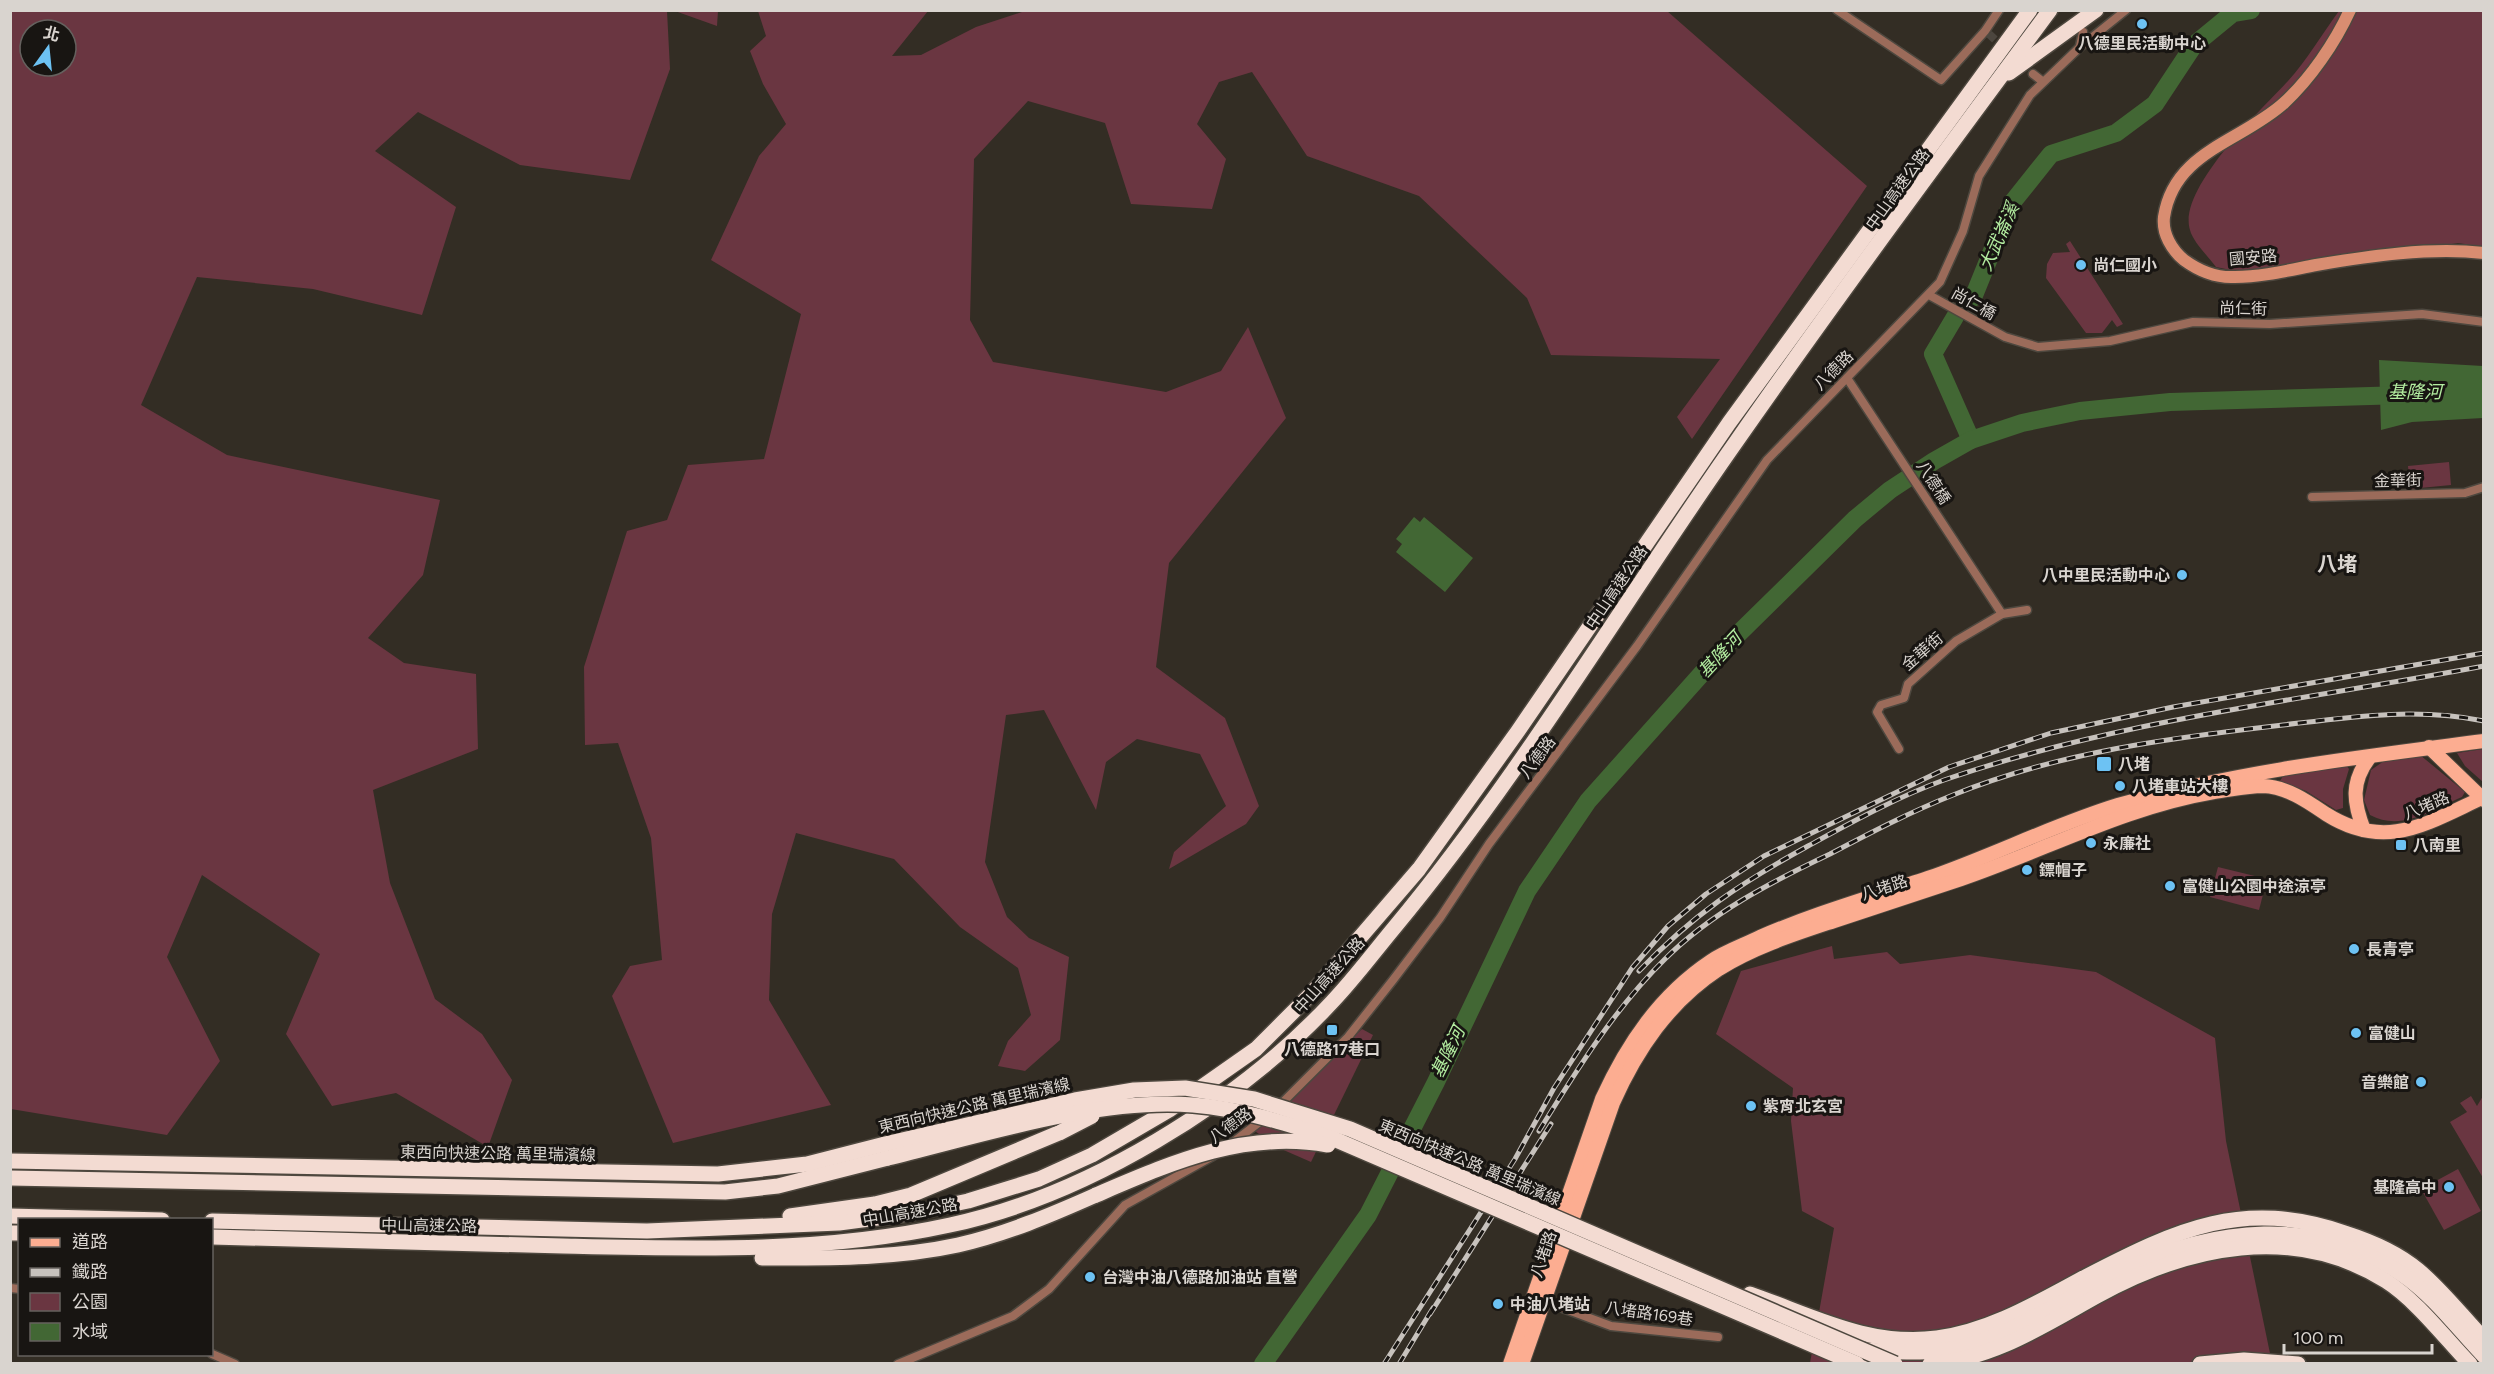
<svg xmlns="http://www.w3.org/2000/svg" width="2494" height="1374" font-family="Figtree,'Noto Sans TC',sans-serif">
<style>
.green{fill:#6a3641;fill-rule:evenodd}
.water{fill:#426734}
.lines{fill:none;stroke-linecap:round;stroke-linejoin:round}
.river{stroke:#426734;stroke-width:18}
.street-tunnel{stroke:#4c463e;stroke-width:8;stroke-dasharray:8 4;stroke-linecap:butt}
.street-casing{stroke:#4e483f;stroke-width:11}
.secondary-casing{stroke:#4e483f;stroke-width:15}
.primary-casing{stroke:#4e483f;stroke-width:16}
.highway-casing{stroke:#4e483f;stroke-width:18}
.street{stroke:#9b6b5a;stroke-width:8}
.secondary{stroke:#d98d71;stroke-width:12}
.primary{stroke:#fcad91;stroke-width:14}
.highway{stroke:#f3dbd2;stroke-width:15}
.rail-casing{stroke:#c7c2bd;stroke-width:5}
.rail{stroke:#181512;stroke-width:3;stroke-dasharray:9;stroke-linecap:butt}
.highway-bridge-casing{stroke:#4e483f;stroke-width:18;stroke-linecap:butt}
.highway-bridge{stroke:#f3dbd2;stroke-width:15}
.poi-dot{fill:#6dc2f3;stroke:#181512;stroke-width:2}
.labels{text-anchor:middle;stroke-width:6;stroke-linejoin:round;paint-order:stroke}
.poi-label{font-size:16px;font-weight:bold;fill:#d9d4cf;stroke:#181512;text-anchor:start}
.street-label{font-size:16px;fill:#d9d4cf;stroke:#181512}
.water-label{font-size:18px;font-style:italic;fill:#b3eda0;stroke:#181512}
.quarter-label{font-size:20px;font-weight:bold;fill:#d9d4cf;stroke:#181512}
</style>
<rect width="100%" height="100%" fill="#332d24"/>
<g class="green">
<path d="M 10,11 L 667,11 L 670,69 L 630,180 L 520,165 L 418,112 L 375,151 L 456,207 L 422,315 L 313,289 L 197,277 L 141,405 L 227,455 L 440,500 L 423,575 L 368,638 L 404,663 L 476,674 L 478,749 L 373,790 L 390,883 L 435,999 L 482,1034 L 512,1080 L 488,1147 L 396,1093 L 332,1106 L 286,1034 L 320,954 L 202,875 L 167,957 L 220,1061 L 167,1135 L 11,1109 ZM 30,30 L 66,30 L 66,66 L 30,66 Z"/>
<path d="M 675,11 L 718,11 L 717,26 Z"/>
<path d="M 758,11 L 928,11 L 892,56 L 921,55 L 976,27 L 1025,11 L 1667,11 L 1867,186 L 1692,439 L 1677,417 L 1720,359 L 1551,355 L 1527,298 L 1419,196 L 1307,156 L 1252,72 L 1219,82 L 1197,124 L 1226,159 L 1212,209 L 1131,204 L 1105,123 L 1028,101 L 974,159 L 970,320 L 993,362 L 1166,392 L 1221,371 L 1248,327 L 1286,418 L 1169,563 L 1156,667 L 1225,718 L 1259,806 L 1246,824 L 1169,869 L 1174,852 L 1226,806 L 1200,754 L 1137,739 L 1106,762 L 1096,810 L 1044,710 L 1006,715 L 985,862 L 1007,917 L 1029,938 L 1069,957 L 1060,1040 L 1025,1071 L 998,1066 L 1008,1041 L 1031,1015 L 1018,968 L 960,927 L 894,859 L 796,833 L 772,914 L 769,1000 L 831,1105 L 673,1143 L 612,996 L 630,966 L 662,960 L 651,838 L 618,743 L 585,745 L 584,667 L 627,531 L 667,520 L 688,465 L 764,459 L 801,314 L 711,260 L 759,156 L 786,124 L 763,84 L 750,51 L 766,36 Z"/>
<path d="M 2339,11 L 2483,11 L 2483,247 L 2458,243 L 2255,275 L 2216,267 C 2208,256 2193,242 2190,230 C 2177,189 2262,109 2288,81 C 2307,60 2322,34 2339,11 Z"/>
<path d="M 2070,241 L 2123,324 L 2117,327 L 2112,320 L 2102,333 L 2086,333 L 2046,278 L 2047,264 L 2053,253 L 2070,252 L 2066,244 Z"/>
<path d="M 2449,462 L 2451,485 L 2410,489 L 2408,466 Z"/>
<path d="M 2483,749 L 2484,749 L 2483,782 L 2465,766 L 2457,753 Z"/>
<path d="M 2420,755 L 2465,792 L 2462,797 C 2432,810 2401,832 2370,815 L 2364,800 L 2371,770 L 2384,761 Z"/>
<path d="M 2346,765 L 2349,769 L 2343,789 L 2343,808 L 2336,810 L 2306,791 L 2280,781 L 2283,776 Z"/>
<path d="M 2218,867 L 2267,879 L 2259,910 L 2210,897 Z"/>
<path d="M 1832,946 L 1834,959 L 1887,952 L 1900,964 L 1970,955 L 2096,972 L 2215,1038 L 2226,1141 L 2272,1363 L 1810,1363 L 1834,1228 L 1802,1211 L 1791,1121 L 1793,1088 L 1716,1034 L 1741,971 Z"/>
<path d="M 1362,1029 L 1373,1035 L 1311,1162 L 1279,1148 L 1252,1129 Z"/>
<path d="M 2471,1096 L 2477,1106 L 2483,1096 L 2483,1178 L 2450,1122 L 2467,1112 L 2460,1103 Z"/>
<path d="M 2458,1169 L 2481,1211 L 2444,1230 L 2421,1189 Z"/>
</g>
<g class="water">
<path d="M 2379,360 L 2483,366 L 2483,418 L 2412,422 L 2381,430 Z"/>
<path d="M 1414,517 L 1420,522 L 1424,517 L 1473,558 L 1445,592 L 1396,552 L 1402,544 L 1396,539 Z"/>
</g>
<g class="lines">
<g class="river">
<path d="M 1973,298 L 2011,204 L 2051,154 L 2116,133 L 2155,104 L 2194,45 L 2233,13 L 2251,10"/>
<path d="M 1955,317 L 1933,354 L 1971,440"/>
<path d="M 1263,1364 L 1368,1215 L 1436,1082 L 1527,891 L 1588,801 L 1730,642 L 1855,519 L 1890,490 L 1934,461 L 1971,440 L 2022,423 L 2080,411 L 2170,402 L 2404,395"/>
</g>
<path class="street-tunnel" d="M 1989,34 L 2006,50"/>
<g class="street-casing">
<g id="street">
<path d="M 1837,10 L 1941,80 L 1985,31 L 1999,10"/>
<path d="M 2080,46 L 2083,32"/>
<path d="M 2033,74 L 2042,81"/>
<path d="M 1929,295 L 2005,337 L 2038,347 L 2110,341 L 2193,322 L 2270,324 L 2422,314 L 2484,322"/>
<path d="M 1847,378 L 2002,614"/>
<path d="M 2312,497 L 2465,493 L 2484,487"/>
<path d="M 1899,749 L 1877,712 L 1881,705 L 1904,698 L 1908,684 L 1956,641 L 2002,614 L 2027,610"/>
<path d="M 1278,1107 L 1348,1037 L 1393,980 L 1440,918 L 1489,844 L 1637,646 L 1767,460 L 1940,282 L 1963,231 L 1979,176 L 2030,95 L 2080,47 L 2126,10"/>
<path d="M 1231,1144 L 1266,1117"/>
<path d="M 10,1288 L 20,1289"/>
<path d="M 1544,1301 L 1611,1326 L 1718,1337"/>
<path d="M 212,1354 L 235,1364"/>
<path d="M 898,1364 L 1013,1316 L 1049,1289 L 1125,1205 L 1213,1156"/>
</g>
</g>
<g class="secondary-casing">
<path id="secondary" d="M 2350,10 C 2335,43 2310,79 2284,103 C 2241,142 2174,151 2164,217 C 2162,234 2172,250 2184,260 C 2199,271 2217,278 2235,277 C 2262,277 2290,270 2316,265 C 2370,256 2429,247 2484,253"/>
</g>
<g class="primary-casing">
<g id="primary">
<path d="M 2429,747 L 2484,800"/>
<path d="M 2364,830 C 2353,802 2351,782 2369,758"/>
<path d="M 1510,1364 L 1602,1099 C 1627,1044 1660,995 1711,961 C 1726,951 1744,945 1760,937 C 1815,913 1872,897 1928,878 C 1992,856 2053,825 2118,805 C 2237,771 2361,757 2484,741"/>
<path d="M 1522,1364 L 1613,1103 C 1637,1049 1669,1002 1719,969 C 1754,947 1795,934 1834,921 C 1876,907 1919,893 1961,879 C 2046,850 2125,807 2214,792 C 2230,790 2247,786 2263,786 C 2287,787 2307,801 2326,814 C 2386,852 2427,823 2484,797"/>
</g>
</g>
<g class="highway-casing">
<g id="highway">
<path d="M 2009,73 L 2096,10"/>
<path d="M 10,1161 L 718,1174 L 807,1164 L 885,1144"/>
<path d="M 10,1178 L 725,1192 L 778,1186 L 888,1158"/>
<path d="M 10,1216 L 162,1220"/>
<path d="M 790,1216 L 875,1204 L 911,1195 L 1061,1132"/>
<path d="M 212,1221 L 647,1231 L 839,1223 L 907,1214 L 968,1201 L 1039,1179 L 1092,1155 L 1169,1110 L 1256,1049 L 1313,992 L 1419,869 L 1518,731 L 1729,423 L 2030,10"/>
<path d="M 10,1233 L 20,1233"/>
<path d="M 212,1237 C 329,1240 446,1243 563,1246 C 693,1249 822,1253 950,1225 C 1086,1196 1237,1104 1332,1002 C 1354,979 1374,952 1394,928 C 1521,775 1622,604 1736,442 C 1838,296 1944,153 2050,10"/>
<path d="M 762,1258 C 827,1258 894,1259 958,1245 C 1006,1234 1051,1215 1096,1195"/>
<path d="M 1750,1294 C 1813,1316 1869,1347 1937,1338 C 1991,1331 2040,1301 2087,1276 C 2178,1229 2243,1198 2345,1233 C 2370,1241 2398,1253 2418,1270 C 2442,1290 2462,1316 2484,1339"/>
<path d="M 1866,1350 C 1899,1352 1933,1355 1966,1346 C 2021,1330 2070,1295 2122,1271 C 2214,1227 2315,1215 2403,1275 C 2434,1296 2458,1329 2484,1356"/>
<path d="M 1843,1358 L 1891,1363"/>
<path d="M 1930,1364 C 1993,1359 2043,1326 2097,1296 C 2187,1246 2294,1223 2386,1281 C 2416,1300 2445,1338 2470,1364"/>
<path d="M 2200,1364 L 2244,1360 L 2298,1364"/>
</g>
</g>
<use href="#street" class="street"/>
<use href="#secondary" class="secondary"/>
<use href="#primary" class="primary"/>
<use href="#highway" class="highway"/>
<g class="rail-casing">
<g id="rail">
<path d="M 1639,971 C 1694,914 1739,884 1808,846 C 1852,822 1897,797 1944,780 C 2118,720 2304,700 2484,666"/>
<path d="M 1539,1131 C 1576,1071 1615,1008 1665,959 C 1711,913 1771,882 1830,854 C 1870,833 1910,812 1953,795 C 2059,752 2170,738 2283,725 C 2350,717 2416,707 2484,721"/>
<path d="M 1430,1314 L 1551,1124"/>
<path d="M 1384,1364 L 1515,1159 L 1554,1088 L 1632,968 L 1668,926 L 1706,894 L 1764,856 L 1949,767 L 2051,733 L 2173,707 L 2484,653"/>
<path d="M 1399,1364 L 1433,1308"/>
</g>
</g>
<use href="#rail" class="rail"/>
<g class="highway-bridge-casing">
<g id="highway-bridge">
<path d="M 1061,1132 L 1092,1116"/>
<path d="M 885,1144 L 1075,1100 L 1134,1090 L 1185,1088 L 1254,1099 L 1350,1129 L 1895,1364"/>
<path d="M 888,1158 C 979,1136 1100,1097 1193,1105 C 1242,1109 1288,1124 1334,1139 L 1857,1364"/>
<path d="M 1096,1195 C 1171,1163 1244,1130 1328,1145"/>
</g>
</g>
<use href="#highway-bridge" class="highway-bridge"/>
</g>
<g class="poi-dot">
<circle cx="2142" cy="24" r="6"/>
<circle cx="2081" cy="265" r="6"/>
<circle cx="2182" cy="575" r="6"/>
<rect x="2096" y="756" width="16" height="16" rx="3"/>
<circle cx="2120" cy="786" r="6"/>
<circle cx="2091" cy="843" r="6"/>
<rect x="2395" y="839" width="12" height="12" rx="3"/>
<circle cx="2027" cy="870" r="6"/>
<circle cx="2170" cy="886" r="6"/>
<circle cx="2354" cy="949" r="6"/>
<rect x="1326" y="1024" width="12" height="12" rx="3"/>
<circle cx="2356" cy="1033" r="6"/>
<circle cx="2421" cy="1082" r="6"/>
<circle cx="1751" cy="1106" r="6"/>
<circle cx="2449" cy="1187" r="6"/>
<circle cx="1090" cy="1277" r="6"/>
<circle cx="1498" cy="1304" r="6"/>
</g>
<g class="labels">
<g class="poi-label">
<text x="2142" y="49" text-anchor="middle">八德里民活動中心</text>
<text x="2093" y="271">尚仁國小</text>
<text x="2170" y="581" text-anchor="end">八中里民活動中心</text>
<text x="2118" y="770">八堵</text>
<text x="2132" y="792">八堵車站大樓</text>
<text x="2103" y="849">永廉社</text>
<text x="2413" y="851">八南里</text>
<text x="2039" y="876">鏢帽子</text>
<text x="2182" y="892">富健山公園中途涼亭</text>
<text x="2366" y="955">長青亭</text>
<text x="2368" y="1039">富健山</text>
<text x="1332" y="1055" text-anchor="middle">八德路17巷口</text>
<text x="2409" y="1088" text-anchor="end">音樂館</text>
<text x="1763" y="1112">紫宵北玄宮</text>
<text x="2437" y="1193" text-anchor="end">基隆高中</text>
<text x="1102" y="1283">台灣中油八德路加油站 直營</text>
<text x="1510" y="1310">中油八堵站</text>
</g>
<g class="street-label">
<text transform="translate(1897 189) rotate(-54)" y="6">中山高速公路</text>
<text transform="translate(2253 257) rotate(-5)" y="6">國安路</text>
<text transform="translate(1974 303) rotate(29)" y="6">尚仁橋</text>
<text transform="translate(2243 308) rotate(1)" y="6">尚仁街</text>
<text transform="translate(1833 370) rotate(-45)" y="6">八德路</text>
<text transform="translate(2398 480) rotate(-1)" y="6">金華街</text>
<text transform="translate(1934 482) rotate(57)" y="6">八德橋</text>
<text transform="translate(1616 587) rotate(-56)" y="6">中山高速公路</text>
<text transform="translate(1922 651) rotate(-41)" y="6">金華街</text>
<text transform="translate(1537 757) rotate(-53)" y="6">八德路</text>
<text transform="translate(2426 805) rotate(-23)" y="6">八堵路</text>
<text transform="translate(1884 887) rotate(-18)" y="6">八堵路</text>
<text transform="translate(1329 975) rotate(-48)" y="6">中山高速公路</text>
<text transform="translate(974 1105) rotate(-13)" y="6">東西向快速公路 萬里瑞濱線</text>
<text transform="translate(1230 1125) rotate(-36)" y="6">八德路</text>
<text transform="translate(498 1153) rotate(1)" y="6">東西向快速公路 萬里瑞濱線</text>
<text transform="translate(1470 1162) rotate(23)" y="6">東西向快速公路 萬里瑞濱線</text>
<text transform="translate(910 1212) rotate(-10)" y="6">中山高速公路</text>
<text transform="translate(429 1225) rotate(1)" y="6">中山高速公路</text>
<text transform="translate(1543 1254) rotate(-71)" y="6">八堵路</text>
<text transform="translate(1649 1313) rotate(8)" y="6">八堵路169巷</text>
</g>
<g class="water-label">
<text transform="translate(1999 237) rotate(-66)" y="6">大武崙溪</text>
<text x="2415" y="398">基隆河</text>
<text transform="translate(1720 655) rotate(-47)" y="6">基隆河</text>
<text transform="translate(1448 1052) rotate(-64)" y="6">基隆河</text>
</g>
<g class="quarter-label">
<text x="2337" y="571">八堵</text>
</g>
</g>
<rect width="2494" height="1374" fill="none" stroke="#d9d4cf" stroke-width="24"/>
<rect x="18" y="1218" width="195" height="138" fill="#181512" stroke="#65615e" stroke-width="1.5"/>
<rect x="30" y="1238" width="30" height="9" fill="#fcad91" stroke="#65615e" stroke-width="1.5"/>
<text x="72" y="1248" font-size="18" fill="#d9d4cf">道路</text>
<rect x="30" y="1268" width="30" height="9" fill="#c7c2bd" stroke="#65615e" stroke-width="1.5"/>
<text x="72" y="1278" font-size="18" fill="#d9d4cf">鐵路</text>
<rect x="30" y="1293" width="30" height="18" fill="#6a3641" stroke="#65615e" stroke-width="1.5"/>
<text x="72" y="1308" font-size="18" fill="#d9d4cf">公園</text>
<rect x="30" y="1323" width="30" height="18" fill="#426734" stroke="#65615e" stroke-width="1.5"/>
<text x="72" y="1338" font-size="18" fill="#d9d4cf">水域</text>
<g transform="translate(48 48) rotate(15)"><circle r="28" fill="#181512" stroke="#65615e" stroke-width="1.5"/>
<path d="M0-4.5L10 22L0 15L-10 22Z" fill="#6dc2f3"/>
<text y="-9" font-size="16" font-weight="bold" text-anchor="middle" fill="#d9d4cf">北</text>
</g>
<path d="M2284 1344v9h148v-9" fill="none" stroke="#d9d4cf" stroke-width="3"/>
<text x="2293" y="1344" font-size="18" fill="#d9d4cf" stroke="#181512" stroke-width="4.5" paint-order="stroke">100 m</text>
</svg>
